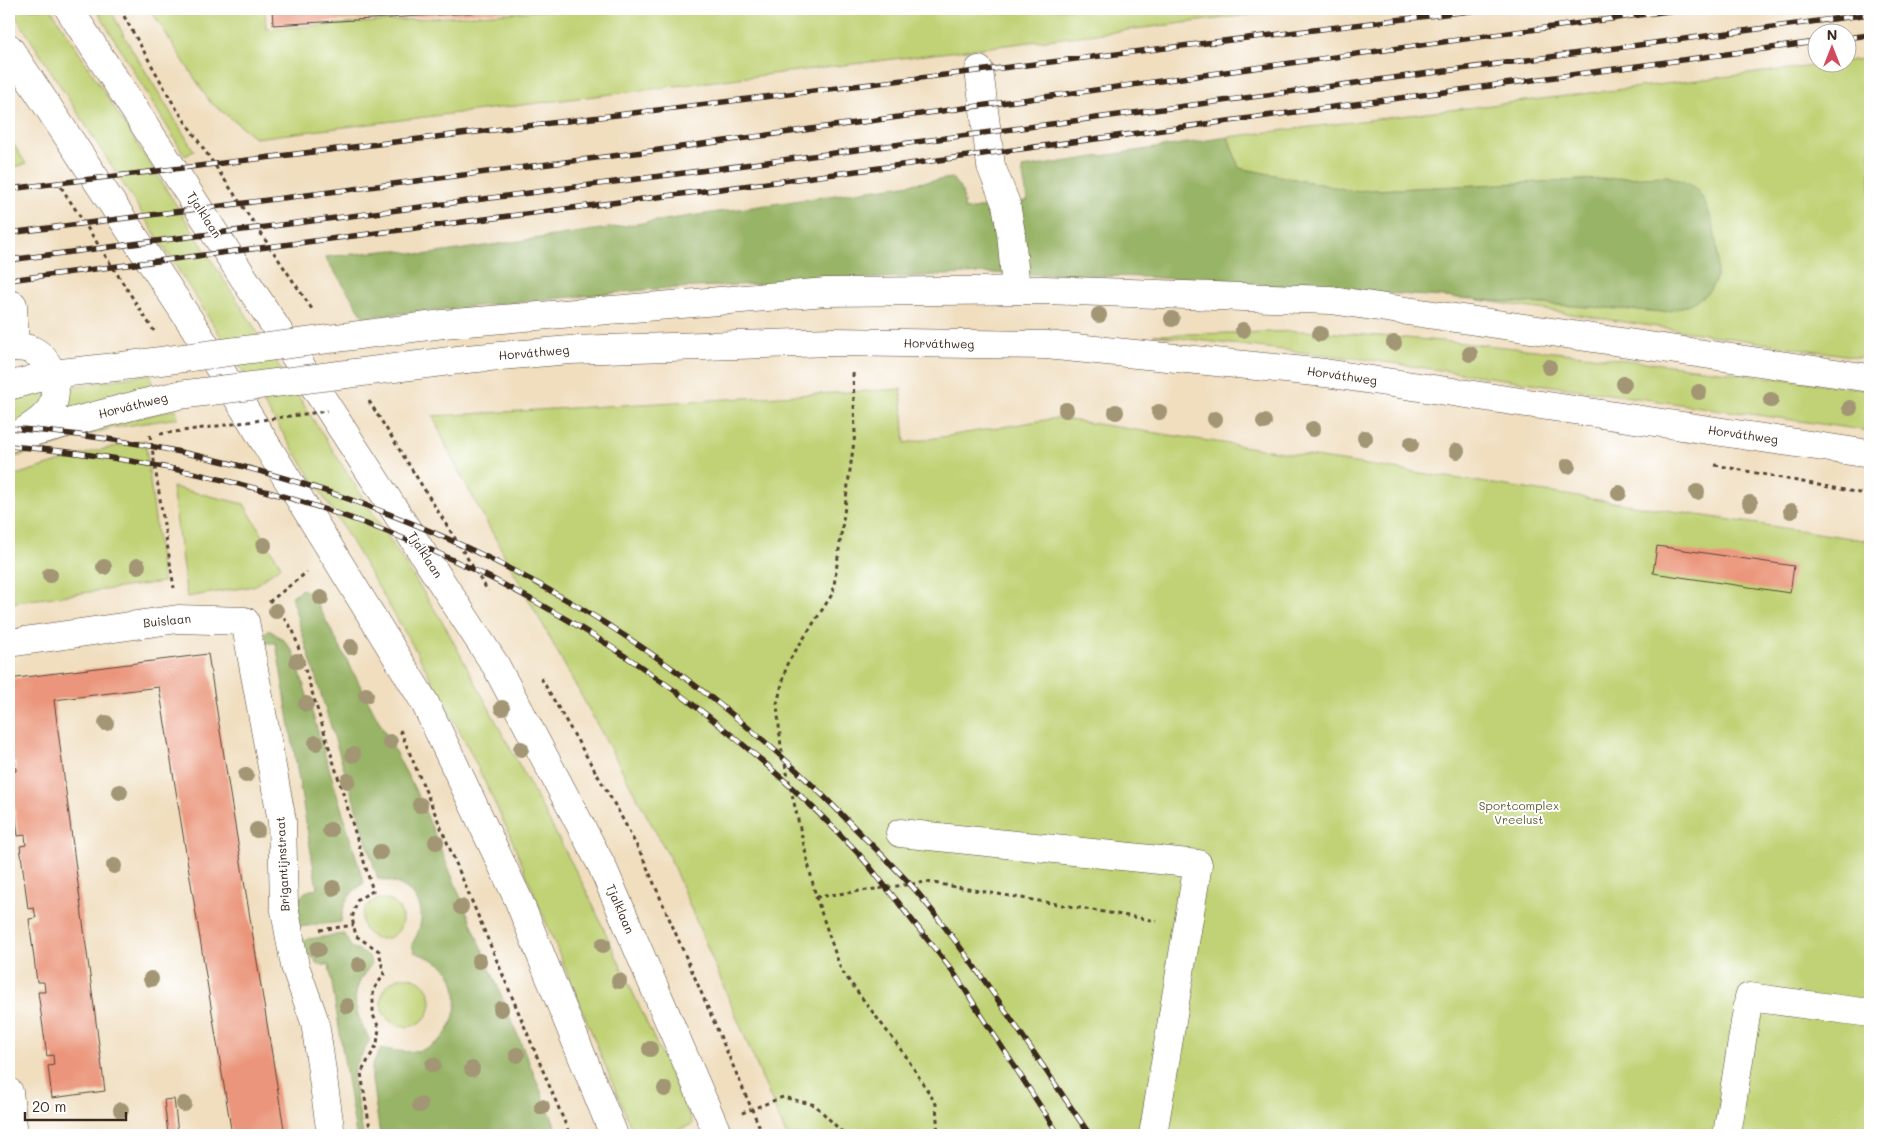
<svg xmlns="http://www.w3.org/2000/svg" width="1879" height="1144" font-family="Mali,sans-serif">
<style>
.green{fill:#c0d275;stroke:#7e7e4a}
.forest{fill:#98b466;stroke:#6a6f42}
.building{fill:#eb967b}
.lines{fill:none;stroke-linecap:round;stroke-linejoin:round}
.minor-casing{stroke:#564536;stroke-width:29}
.major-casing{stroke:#564536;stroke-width:29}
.path{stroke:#564536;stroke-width:3;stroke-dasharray:4 4;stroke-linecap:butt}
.minor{stroke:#fff;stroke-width:28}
.major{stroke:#fff;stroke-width:28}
.rail-casing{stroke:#3b2a1e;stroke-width:5.5}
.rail{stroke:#fff;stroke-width:4;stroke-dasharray:11;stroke-linecap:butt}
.major-bridge-casing{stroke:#564536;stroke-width:29;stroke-linecap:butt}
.path-bridge{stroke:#564536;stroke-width:3;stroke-dasharray:4 4;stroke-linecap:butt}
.major-bridge{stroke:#fff;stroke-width:28}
.tree{fill:#a29675}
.labels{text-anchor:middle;stroke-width:4;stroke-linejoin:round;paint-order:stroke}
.street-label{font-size:12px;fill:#3b2a1e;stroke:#fff}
.park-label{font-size:12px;fill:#635c38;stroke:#fff}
</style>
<rect width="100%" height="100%" fill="#fff"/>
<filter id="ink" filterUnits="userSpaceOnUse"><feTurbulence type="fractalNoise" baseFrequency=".02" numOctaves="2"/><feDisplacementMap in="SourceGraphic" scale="10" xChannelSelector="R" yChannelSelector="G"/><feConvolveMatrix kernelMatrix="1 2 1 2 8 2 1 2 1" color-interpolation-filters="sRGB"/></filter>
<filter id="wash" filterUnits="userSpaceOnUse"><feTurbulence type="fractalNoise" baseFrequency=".0096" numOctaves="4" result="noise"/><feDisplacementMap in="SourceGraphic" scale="20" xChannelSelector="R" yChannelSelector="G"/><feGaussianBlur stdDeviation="1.12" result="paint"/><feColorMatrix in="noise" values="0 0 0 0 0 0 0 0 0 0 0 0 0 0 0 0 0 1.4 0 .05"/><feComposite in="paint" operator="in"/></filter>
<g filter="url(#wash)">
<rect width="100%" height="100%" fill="#f0debf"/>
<g class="green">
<path d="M 11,9 L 51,9 L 445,626 L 585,888 L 693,1124 L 664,1135 L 634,1135 L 510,835 L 468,747 L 416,651 L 341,524 Z"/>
<path d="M 96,9 L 110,9 L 127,41 L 194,151 L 185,156 Z"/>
<path d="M 150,9 L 265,9 L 266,29 L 568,9 L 820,9 L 826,14 L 877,9 L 1297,9 L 256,138 L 210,102 Z"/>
<path d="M 1870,58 L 1870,359 L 1478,300 L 1665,312 L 1693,186 L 1667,176 L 1354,191 L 1239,168 L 1228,137 L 1846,62 L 1847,61 Z"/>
<path d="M 9,137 L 26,164 L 9,168 Z"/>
<path d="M 1305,331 C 1494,342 1682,366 1870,390 L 1870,431 L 1362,359 L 1153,335 Z"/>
<path d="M 150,374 L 153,389 L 9,425 L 9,397 Z"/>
<path d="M 901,389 L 905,443 L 1057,418 L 1870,541 L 1870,1135 L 786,1135 L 669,856 L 452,459 L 433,416 Z"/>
<path d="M 176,409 L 178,418 L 112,428 L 9,459 L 9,449 Z"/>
<path d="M 145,440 L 163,582 L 9,603 L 9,477 L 95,451 Z"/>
<path d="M 172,487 L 244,504 L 281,566 L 254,586 L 187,597 Z"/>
<circle cx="382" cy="919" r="20"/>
<circle cx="406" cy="1002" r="25"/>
</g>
<g class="forest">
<path d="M 1228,137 L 1239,168 L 1354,191 L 1667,176 C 1674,179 1685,181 1692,186 C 1712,198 1726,268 1712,287 C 1702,302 1681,308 1665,312 L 1146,277 L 985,273 L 655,289 L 364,317 L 325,257 L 393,250 L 423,255 L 952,178 L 962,191 L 965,210 L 1027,201 L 1022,168 Z"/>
<path d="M 302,589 L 312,594 L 420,799 L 559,1135 L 380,1135 L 372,1080 L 372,1066 L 381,1048 C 417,1057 447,1050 455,1011 C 458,1000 456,983 450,973 C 442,961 426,957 414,952 L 412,944 C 433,911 416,883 378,879 L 291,597 Z"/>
<path d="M 269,630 L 284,640 L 294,653 L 364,883 C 348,894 343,903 341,922 L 298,927 L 294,906 L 305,892 L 317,888 L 276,643 L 266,643 L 264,633 Z"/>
<path d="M 344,934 L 351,947 L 369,956 L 371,965 C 348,992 353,1011 370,1040 L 355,1067 L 353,1078 L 363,1135 L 356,1135 L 329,965 L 318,965 L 315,959 L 301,950 L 301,940 Z"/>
</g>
<g id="blocks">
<g class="building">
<path d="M 272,9 L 518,9 L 518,10 L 273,25 Z"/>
<path d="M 1657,546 L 1794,566 L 1790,593 L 1653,573 Z"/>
<path d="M 208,654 L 230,794 L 285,1135 L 232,1135 L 159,687 L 54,700 L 105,1091 L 52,1098 L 48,1066 L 54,1065 L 53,1055 L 47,1056 L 38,992 L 45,992 L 44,982 L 37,982 L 29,919 L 36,918 L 34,908 L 28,909 L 20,846 L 26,845 L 25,835 L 18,836 L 10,772 L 16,771 L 15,762 L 9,762 L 9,679 Z"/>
<path d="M 174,1099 L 178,1133 L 168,1134 L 164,1100 Z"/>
</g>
</g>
</g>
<g filter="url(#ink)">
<use href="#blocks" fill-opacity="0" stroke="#564536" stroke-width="1"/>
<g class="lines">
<g class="minor-casing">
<g id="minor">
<path d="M 979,70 L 991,166 L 1006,204 L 1011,233 L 1016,290"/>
<path d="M 13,305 L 15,347"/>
<path d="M 9,347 C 16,347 25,347 32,350 C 51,359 61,390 51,408 C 44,420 29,428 18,435"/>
<path d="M 9,643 L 178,619 L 245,621 L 282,821 L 284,905 L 295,966 L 315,1022 L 331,1135"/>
<path d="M 900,833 L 1198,864 L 1153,1135"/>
<path d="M 9,1092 L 14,1135"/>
<path d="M 1727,1135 L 1749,997 L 1870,1013"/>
</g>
</g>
<g class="major-casing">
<g id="major">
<path d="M 69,9 L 496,666 L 602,866 L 718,1135"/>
<path d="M 9,48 L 194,327 L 425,703 L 518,899 L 614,1135"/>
<path d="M 443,324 L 826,292 L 1045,290 L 1331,300 L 1870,378"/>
<path d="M 466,359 L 570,350 L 833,342 L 1046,345 L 1325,373 L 1870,454"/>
<path d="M 9,386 L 52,374 L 115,367"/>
<path d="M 9,438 L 140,404"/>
</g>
</g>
<g class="path">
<path d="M 120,9 L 174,105 L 312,309"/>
<path d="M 61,187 L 154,331"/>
<path d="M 853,373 L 855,434 L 833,593 L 787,664 L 777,704 L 781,747 L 816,897 L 841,970 L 905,1055 L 936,1104 L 938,1135"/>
<path d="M 369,401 L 488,591"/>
<path d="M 150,435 L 174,588"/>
<path d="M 1715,465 L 1870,495"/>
<path d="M 269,602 L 307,572"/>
<path d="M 274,605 L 293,630 L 373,891 L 358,899 L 352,918 L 356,936 L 379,951 L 384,975 L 373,990 L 373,1015 L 379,1028 L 377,1044 L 361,1073 L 371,1135"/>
<path d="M 541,678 L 619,812 L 643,858 L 763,1135"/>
<path d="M 400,730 L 570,1135"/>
<path d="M 816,897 L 927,882 L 1157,921"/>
<path d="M 320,930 L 354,925"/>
<path d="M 742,1113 L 783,1097 L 815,1105 L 845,1135"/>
</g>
<use href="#minor" class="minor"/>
<use href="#major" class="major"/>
<g class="rail-casing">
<g id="rail">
<path d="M 1846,38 L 1870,35"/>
<path d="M 9,189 L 1486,9"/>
<path d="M 9,233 L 659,150 L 1683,9"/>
<path d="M 9,260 L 715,169 L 1870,14"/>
<path d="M 9,280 L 775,182 L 1816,42"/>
<path d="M 9,428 C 331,452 628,591 852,825 C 875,849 901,872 922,898 C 983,973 1035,1056 1090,1135"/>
<path d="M 9,446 C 339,472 628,611 856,851 C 871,867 884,886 898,902 C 915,925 934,947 951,969 C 964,987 975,1006 987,1024 C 1011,1061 1035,1098 1059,1135"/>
</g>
</g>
<use href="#rail" class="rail"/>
<g class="major-bridge-casing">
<g id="major-bridge">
<path d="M 115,367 L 443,324"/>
<path d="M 140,404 L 179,395 L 466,359"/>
</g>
</g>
<path class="path-bridge" d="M 160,434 L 327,411"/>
<use href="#major-bridge" class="major-bridge"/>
</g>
<g class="tree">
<circle cx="1099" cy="315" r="8"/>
<circle cx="1172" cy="319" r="8"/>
<circle cx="1243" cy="330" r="8"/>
<circle cx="1320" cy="334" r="8"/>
<circle cx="1394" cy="343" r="8"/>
<circle cx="1470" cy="354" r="8"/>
<circle cx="1549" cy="367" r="8"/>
<circle cx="1624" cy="384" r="8"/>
<circle cx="1699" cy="392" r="8"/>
<circle cx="1771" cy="400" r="8"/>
<circle cx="1850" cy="408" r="8"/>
<circle cx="1066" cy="410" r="8"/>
<circle cx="1116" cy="412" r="8"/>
<circle cx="1159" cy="412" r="8"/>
<circle cx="1215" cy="419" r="8"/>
<circle cx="1264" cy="422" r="8"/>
<circle cx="1313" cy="429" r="8"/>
<circle cx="1365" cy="438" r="8"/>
<circle cx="1411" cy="444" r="8"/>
<circle cx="1457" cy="451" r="8"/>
<circle cx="1568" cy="466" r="8"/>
<circle cx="1697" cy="492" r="8"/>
<circle cx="1619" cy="493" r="8"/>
<circle cx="1750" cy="503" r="8"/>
<circle cx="1791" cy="511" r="8"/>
<circle cx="264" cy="545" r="8"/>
<circle cx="138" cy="566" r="8"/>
<circle cx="104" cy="567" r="8"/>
<circle cx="50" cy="575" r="8"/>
<circle cx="321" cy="598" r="8"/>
<circle cx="276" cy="611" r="8"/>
<circle cx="351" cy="647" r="8"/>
<circle cx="297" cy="661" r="8"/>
<circle cx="366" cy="695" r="8"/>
<circle cx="306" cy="704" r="8"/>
<circle cx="502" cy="708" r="8"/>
<circle cx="106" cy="723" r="8"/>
<circle cx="390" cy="742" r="8"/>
<circle cx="316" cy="743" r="8"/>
<circle cx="521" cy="749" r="8"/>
<circle cx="353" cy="755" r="8"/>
<circle cx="246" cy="775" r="8"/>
<circle cx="348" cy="781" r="8"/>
<circle cx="120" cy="792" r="8"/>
<circle cx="420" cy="805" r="8"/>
<circle cx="257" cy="830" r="8"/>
<circle cx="330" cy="830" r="8"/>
<circle cx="436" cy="842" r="8"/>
<circle cx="380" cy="852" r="8"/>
<circle cx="114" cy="866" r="8"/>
<circle cx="333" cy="888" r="8"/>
<circle cx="461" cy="907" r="8"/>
<circle cx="603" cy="945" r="8"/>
<circle cx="318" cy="949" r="8"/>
<circle cx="479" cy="961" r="8"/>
<circle cx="359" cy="965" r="8"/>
<circle cx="151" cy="979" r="8"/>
<circle cx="619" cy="981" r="8"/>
<circle cx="347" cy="1006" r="8"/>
<circle cx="501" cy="1009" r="8"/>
<circle cx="650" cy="1049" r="8"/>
<circle cx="517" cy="1055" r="8"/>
<circle cx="433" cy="1065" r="8"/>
<circle cx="472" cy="1069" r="8"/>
<circle cx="665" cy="1089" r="8"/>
<circle cx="184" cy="1104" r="8"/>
<circle cx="420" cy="1105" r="8"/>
<circle cx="542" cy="1107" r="8"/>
<circle cx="121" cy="1110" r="8"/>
</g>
</g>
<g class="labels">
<g class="street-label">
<text transform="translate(204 215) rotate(57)" y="4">Tjalklaan</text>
<text transform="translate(939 344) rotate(1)" y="4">Horváthweg</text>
<text transform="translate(534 353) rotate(-5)" y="4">Horváthweg</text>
<text transform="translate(1342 376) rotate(8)" y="4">Horváthweg</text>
<text transform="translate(133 406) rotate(-14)" y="4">Horváthweg</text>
<text transform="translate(1743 435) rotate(8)" y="4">Horváthweg</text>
<text transform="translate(425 555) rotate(57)" y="4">Tjalklaan</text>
<text transform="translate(167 621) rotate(-6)" y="4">Buislaan</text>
<text transform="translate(283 864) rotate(-93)" y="4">Brigantijnstraat</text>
<text transform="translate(620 909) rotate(67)" y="4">Tjalklaan</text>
</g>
<g class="park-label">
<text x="1519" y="810">Sportcomplex<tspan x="1519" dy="14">Vreelust</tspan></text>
</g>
</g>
<rect width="1879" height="1144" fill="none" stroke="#fff" stroke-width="30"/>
<g transform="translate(1832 48)"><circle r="24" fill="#ffffff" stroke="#b1aaa5"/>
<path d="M0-4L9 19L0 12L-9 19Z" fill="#d1495b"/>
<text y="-8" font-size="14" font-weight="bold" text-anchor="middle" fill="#3b2a1e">N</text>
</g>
<path d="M25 1112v8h101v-8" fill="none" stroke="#3b2a1e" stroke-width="2.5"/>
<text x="32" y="1112" font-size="15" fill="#3b2a1e" stroke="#ffffff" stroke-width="4" paint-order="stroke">20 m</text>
</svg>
